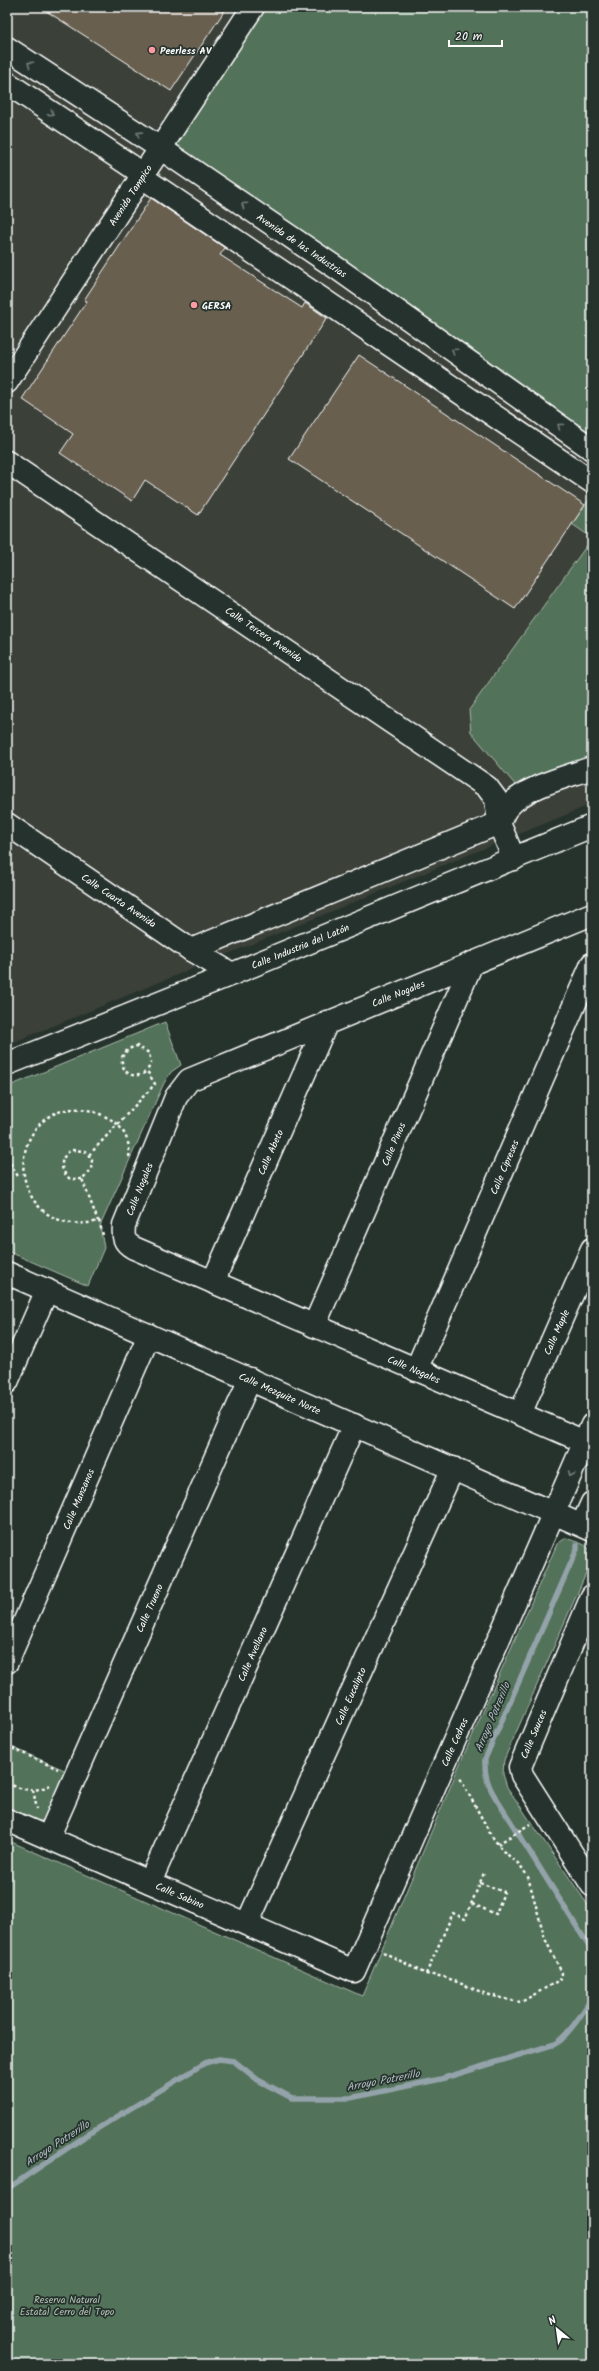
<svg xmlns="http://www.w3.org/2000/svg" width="599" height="2371" font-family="Kalam,sans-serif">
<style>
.built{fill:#3a4038}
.green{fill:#53725a;stroke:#a9b8ac}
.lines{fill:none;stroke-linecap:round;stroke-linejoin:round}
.stream{stroke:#94a3aa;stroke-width:5.5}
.building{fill:#675f50;stroke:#fff}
.minor-casing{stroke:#fff;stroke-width:25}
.path{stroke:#fff;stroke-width:2.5;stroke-dasharray:3 3;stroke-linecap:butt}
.minor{stroke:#26332d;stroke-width:22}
.oneway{stroke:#727a76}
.poi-dot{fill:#ff9aa2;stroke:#26332d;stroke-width:1.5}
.labels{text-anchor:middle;stroke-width:3.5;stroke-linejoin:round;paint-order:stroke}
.poi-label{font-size:10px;font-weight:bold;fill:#fff;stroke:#26332d;text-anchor:start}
.street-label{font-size:10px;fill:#fff;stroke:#26332d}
.park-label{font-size:10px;fill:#b2c0b5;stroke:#26332d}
.water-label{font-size:11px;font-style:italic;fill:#aebabf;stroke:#26332d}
</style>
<rect width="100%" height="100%" fill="#26332d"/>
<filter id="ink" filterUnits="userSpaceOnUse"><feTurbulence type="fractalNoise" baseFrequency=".025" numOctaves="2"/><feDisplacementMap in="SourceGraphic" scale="8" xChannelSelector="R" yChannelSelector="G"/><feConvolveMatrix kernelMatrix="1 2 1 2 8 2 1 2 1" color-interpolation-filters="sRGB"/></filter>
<g filter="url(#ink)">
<path class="built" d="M 7,7 L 592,7 L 592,804 L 7,1045 Z"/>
<g class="green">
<path d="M 266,7 L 592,7 L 592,437 L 173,142 Z"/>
<path d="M 591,497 L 592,498 L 592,762 L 517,787 L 471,732 L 469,710 L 592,538 L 572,524 Z"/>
<path d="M 165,1022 L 181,1065 L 171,1072 L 164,1083 L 100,1226 L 104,1248 L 88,1286 L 7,1251 L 7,1087 Z"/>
<path d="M 566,1538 C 580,1544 592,1543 592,1560 L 504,1760 L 503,1774 L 507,1787 L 592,1911 L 592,2364 L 7,2364 L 7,1840 L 362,1996 L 459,1766 L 557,1544 Z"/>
<path d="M 7,1745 L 69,1772 L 47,1820 L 38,1821 L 7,1807 Z"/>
</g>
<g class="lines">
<g class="stream">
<path d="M 577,1545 L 577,1549 L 485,1759 C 484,1775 488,1786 497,1800 L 592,1951"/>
<path d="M 7,2189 L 87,2135 L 205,2063 L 219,2059 L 234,2061 L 258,2080 L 292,2098 L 350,2098 L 441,2079 L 555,2044 C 571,2032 581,2015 592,1998"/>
</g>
</g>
<g class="building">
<path d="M 40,7 L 227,7 L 171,91 Z"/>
<path d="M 151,198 L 225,248 L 220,255 L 302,308 L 305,303 L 327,318 L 198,515 L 145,480 L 132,501 L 60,453 L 73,434 L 22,399 L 87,301 L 84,300 Z"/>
<path d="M 359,355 L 585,505 L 515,609 L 289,459 Z"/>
</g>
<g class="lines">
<g class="minor-casing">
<g id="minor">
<path d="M 7,48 L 160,148 L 338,269 L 592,449"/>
<path d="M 7,83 L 134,168 L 142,177 L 592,482"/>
<path d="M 7,382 L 253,7"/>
<path d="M 7,462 L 487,787 L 496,799 L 499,823 L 514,859"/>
<path d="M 499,823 C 502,817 504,811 508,807 C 524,787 569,776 592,768"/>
<path d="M 7,824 L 191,950 L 232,974"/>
<path d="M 191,950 L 499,823"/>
<path d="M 7,1064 L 232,974 L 592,826"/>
<path d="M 7,1273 L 592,1530"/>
<path d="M 213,1282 L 327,1022"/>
<path d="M 314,1326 L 472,963"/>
<path d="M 416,1370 L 592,964"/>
<path d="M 7,1382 L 47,1290"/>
<path d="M 520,1414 L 592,1249"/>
<path d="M 585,1442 L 134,1248 C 123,1242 123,1237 124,1225 L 176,1097 L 189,1080 L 592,914"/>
<path d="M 582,1525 L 592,1503"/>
<path d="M 592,1596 L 520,1767 L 522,1775 L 592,1885"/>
<path d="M 7,1662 L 149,1335"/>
<path d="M 7,1820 L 354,1971 L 592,1425"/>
<path d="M 48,1838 L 250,1379"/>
<path d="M 150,1882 L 354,1425"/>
<path d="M 247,1924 L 453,1468"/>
</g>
</g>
<g class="path">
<path d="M 89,1155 L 155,1084 L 147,1071 L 151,1063 L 149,1053 L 137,1046 L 128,1049 L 122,1057 C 120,1073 135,1081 147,1071"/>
<path d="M 7,1158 L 19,1178"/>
<path d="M 82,1179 L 70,1179 C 59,1170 59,1158 71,1150 L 85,1151 L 92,1160 L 91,1170 L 82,1179 L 98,1221"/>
<path d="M 103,1235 L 99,1221 C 25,1239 0,1152 48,1117 C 68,1105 88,1107 108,1118 C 123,1125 131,1142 129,1158"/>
<path d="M 7,1746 L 58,1769"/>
<path d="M 7,1783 C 21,1790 36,1793 50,1785"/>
<path d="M 33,1790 L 37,1809"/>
<path d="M 498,1844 L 530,1824"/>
<path d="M 472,1904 L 496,1914 L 504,1892 L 480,1883"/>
<path d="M 383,1952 L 426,1974 L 445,1977 L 486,1994 L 518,2002 L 523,2001 L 561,1979 L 562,1973 L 545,1939 L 528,1877 L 520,1865 L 503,1851 L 491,1835 L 460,1778"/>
<path d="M 426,1974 L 453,1913 L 465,1919 L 484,1873"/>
</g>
<use href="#minor" class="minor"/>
</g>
<defs><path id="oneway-chevron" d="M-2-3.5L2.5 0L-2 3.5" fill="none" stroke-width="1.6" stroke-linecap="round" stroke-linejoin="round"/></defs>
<g class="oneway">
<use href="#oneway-chevron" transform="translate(30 64) rotate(-146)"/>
<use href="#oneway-chevron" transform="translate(51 113) rotate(34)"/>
<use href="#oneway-chevron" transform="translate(139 134) rotate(-147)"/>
<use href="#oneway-chevron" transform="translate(244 205) rotate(-146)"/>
<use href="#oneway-chevron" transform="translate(454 351) rotate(-145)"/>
<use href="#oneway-chevron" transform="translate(560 426) rotate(-144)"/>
<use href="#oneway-chevron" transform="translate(571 1474) rotate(113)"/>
</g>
</g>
<g class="poi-dot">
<circle cx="152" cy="50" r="4"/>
<circle cx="194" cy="305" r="4"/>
</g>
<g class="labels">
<g class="poi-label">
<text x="160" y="54">Peerless AV</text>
<text x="202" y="309">GERSA</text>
</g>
<g class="street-label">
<text transform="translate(130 195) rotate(-57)" y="4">Avenida Tampico</text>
<text transform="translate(302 245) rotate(34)" y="4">Avenida de las Industrias</text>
<text transform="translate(264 634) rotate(34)" y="4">Calle Tercera Avenida</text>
<text transform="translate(119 900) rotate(34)" y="4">Calle Cuarta Avenida</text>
<text transform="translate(300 946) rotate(-22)" y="4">Calle Industria del Latón</text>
<text transform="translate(398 993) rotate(-22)" y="4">Calle Nogales</text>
<text transform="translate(393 1144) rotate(-67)" y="4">Calle Pinos</text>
<text transform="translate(270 1152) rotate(-66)" y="4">Calle Abeto</text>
<text transform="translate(504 1167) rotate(-67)" y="4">Calle Cipreses</text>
<text transform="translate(139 1189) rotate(-68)" y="4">Calle Nogales</text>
<text transform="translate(556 1332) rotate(-66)" y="4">Calle Maple</text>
<text transform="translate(414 1369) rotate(23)" y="4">Calle Nogales</text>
<text transform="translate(280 1393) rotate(24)" y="4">Calle Mezquite Norte</text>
<text transform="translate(78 1499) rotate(-67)" y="4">Calle Manzanos</text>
<text transform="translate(149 1608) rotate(-66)" y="4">Calle Trueno</text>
<text transform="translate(252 1654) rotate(-66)" y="4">Calle Avellano</text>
<text transform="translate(350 1696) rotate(-66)" y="4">Calle Eucalipto</text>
<text transform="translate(533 1734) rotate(-67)" y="4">Calle Sauces</text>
<text transform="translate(454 1742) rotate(-66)" y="4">Calle Cedros</text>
<text transform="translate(180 1895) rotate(23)" y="4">Calle Sabino</text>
</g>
<g class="park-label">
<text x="67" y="2303">Reserva Natural<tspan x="67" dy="12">Estatal Cerro del Topo</tspan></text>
</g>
<g class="water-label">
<text transform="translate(492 1717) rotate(-67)" y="4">Arroyo Potrerillo</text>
<text transform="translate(383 2080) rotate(-11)" y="4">Arroyo Potrerillo</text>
<text transform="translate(57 2143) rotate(-33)" y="4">Arroyo Potrerillo</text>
</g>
</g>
<rect width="599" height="2371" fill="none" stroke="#26332d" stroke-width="24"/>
<rect x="12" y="12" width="575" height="2347" fill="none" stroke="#fff" stroke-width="1.5" filter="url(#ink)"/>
<g transform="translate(557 2329) rotate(331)" stroke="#26332d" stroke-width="3" paint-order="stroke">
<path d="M0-3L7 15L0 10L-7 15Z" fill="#ffffff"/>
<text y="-6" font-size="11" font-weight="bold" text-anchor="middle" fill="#ffffff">N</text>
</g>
<path d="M449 40v6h53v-6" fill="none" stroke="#ffffff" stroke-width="2"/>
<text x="455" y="40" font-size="12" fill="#ffffff" stroke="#26332d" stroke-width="3" paint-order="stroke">20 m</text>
</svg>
